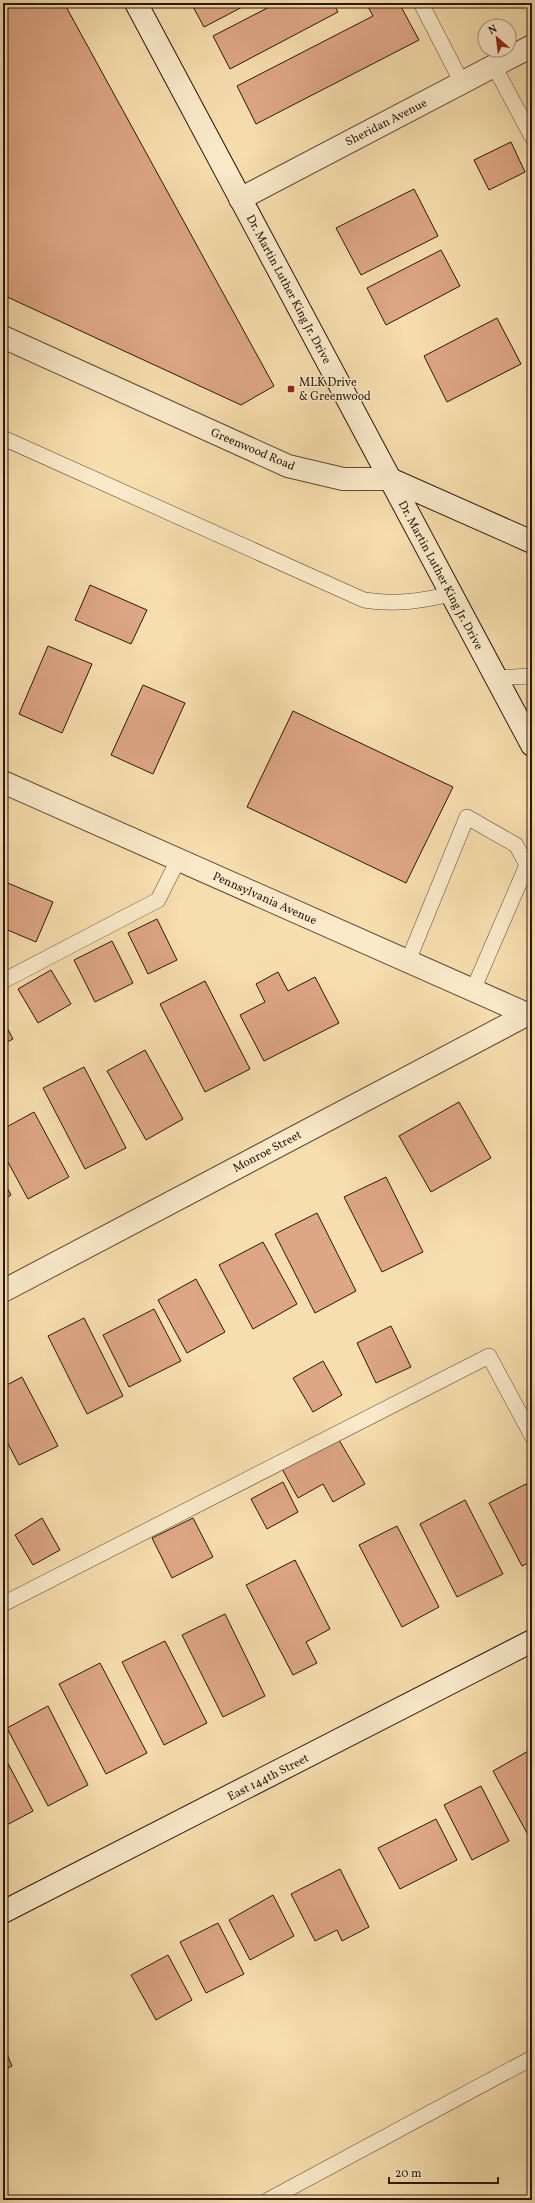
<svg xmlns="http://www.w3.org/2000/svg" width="535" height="2203" font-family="Vollkorn,serif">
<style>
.building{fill:#dda684;stroke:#2b160b}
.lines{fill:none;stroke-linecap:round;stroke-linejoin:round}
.lane-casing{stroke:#5e4834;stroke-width:16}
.street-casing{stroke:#5e4834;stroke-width:24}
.secondary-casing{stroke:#2b160b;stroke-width:24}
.lane{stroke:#faeaca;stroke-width:15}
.street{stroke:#faeaca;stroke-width:22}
.secondary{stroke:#faeaca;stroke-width:22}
.poi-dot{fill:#8f2418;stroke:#faeaca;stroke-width:1.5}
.labels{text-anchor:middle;stroke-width:3;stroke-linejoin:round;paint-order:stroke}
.street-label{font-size:12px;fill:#2b160b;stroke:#faeaca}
.poi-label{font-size:12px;fill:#2b160b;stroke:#faeaca;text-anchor:start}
</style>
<rect width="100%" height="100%" fill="#f7deae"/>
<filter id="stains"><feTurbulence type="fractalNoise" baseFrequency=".005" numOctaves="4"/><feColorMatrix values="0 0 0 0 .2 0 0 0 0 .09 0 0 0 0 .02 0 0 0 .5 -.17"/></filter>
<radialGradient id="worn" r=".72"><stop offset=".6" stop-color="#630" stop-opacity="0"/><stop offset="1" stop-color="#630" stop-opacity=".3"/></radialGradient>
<g class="building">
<path d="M 3,3 L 64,3 L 274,386 L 241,405 L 3,295 Z"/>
<path d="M 191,3 L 250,3 L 204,27 Z"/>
<path d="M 277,3 L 333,3 L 338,12 L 230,69 L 213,36 Z"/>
<path d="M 371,3 L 399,3 L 419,40 L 256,124 L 237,86 L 373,16 L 367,5 Z"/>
<path d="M 511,142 L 525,172 L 489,190 L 474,160 Z"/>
<path d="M 414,189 L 438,236 L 361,275 L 336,228 Z"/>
<path d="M 441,250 L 460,286 L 386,325 L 367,288 Z"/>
<path d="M 497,318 L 521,364 L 447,402 L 424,356 Z"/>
<path d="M 90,585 L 147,610 L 131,644 L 75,620 Z"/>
<path d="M 48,646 L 92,664 L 62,733 L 19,714 Z"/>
<path d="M 143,685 L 185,703 L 153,774 L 111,755 Z"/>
<path d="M 293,711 L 453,787 L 406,883 L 247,807 Z"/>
<path d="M 3,881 L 53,902 L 36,942 L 3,928 Z"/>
<path d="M 157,919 L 177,960 L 148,974 L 128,933 Z"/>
<path d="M 112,941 L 133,983 L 95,1002 L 74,960 Z"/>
<path d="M 51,970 L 71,1004 L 38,1023 L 18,989 Z"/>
<path d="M 278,972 L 288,991 L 315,977 L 339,1023 L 264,1061 L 240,1015 L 265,1002 L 256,984 Z"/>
<path d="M 205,981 L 250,1069 L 205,1092 L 160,1004 Z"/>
<path d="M 3,1020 L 13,1039 L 3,1044 Z"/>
<path d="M 145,1050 L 183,1119 L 146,1140 L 107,1071 Z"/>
<path d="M 84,1067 L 126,1148 L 85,1169 L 43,1088 Z"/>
<path d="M 459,1102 L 491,1158 L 431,1192 L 399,1136 Z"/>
<path d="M 34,1112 L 69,1177 L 28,1199 L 3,1153 L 3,1129 Z"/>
<path d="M 386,1177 L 423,1252 L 382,1272 L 344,1197 Z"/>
<path d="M 3,1180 L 11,1195 L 3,1200 Z"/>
<path d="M 317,1213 L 356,1291 L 315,1313 L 275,1234 Z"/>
<path d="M 263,1242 L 297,1304 L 253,1329 L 219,1265 Z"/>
<path d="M 196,1279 L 225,1332 L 187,1353 L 158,1300 Z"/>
<path d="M 154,1309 L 181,1361 L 129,1387 L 103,1335 Z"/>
<path d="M 84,1318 L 123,1396 L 87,1414 L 48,1336 Z"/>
<path d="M 391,1326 L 411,1367 L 376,1383 L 357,1343 Z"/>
<path d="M 323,1361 L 342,1395 L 313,1412 L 293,1378 Z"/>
<path d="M 22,1377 L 58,1446 L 19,1465 L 3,1434 L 3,1387 Z"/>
<path d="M 336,1435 L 365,1484 L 333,1502 L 323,1484 L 298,1498 L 281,1467 Z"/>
<path d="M 283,1482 L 298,1512 L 267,1529 L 251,1499 Z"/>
<path d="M 526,1484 L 532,1496 L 532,1561 L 522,1566 L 489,1503 Z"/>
<path d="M 465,1500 L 503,1574 L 457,1597 L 420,1524 Z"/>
<path d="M 42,1518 L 60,1550 L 33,1565 L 15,1535 Z"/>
<path d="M 193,1518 L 213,1557 L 172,1578 L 152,1538 Z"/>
<path d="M 397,1526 L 439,1607 L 402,1627 L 359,1545 Z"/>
<path d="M 295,1560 L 330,1629 L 306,1642 L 317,1663 L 293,1675 L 246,1585 Z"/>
<path d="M 225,1614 L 265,1696 L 223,1717 L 182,1635 Z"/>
<path d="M 165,1641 L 207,1723 L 164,1745 L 122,1662 Z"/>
<path d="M 100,1663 L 147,1753 L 106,1774 L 59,1684 Z"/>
<path d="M 48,1706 L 88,1785 L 48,1806 L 7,1728 Z"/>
<path d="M 532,1749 L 532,1842 L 493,1771 Z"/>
<path d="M 3,1754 L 33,1811 L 3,1827 Z"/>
<path d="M 481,1786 L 509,1841 L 472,1860 L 444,1805 Z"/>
<path d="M 436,1819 L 457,1860 L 400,1889 L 378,1848 Z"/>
<path d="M 340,1869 L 369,1927 L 342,1941 L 337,1930 L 315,1941 L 291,1894 Z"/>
<path d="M 273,1895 L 294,1936 L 250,1960 L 229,1920 Z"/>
<path d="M 218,1923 L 244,1974 L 206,1993 L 180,1942 Z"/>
<path d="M 168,1955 L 192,2000 L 156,2020 L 131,1975 Z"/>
<path d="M 3,2045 L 12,2066 L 3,2070 Z"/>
</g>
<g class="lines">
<g class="lane-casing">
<g id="lane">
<path d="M 421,3 L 462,83"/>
<path d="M 494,66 L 532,137"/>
<path d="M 3,438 L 364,600 C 395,605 422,601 451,594"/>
<path d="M 496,678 L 532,676"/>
<path d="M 408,961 L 467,817 L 516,845 L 527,865 L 473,990"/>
<path d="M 3,981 L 158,900 L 178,860"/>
<path d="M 3,1604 L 489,1356 L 532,1436"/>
<path d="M 268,2200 L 532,2058"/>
</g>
</g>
<g class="street-casing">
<g id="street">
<path d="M 240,199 L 532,46"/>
<path d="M 3,337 L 288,466 L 343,479 L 390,479"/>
<path d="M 3,782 L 527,1014"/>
<path d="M 3,1291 L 532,1012"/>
</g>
</g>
<g class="secondary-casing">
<g id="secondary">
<path d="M 136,3 L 532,745"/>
<path d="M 390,479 L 532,542"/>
<path d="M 3,1912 L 532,1641"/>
</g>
</g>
<use href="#lane" class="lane"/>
<use href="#street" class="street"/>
<use href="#secondary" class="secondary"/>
</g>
<rect class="poi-dot" x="287" y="385" width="8" height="8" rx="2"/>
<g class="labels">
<g class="street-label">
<text transform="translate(386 122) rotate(-27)" y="4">Sheridan Avenue</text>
<text transform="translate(289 289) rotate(62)" y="4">Dr. Martin Luther King Jr. Drive</text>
<text transform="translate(253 449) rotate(23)" y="4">Greenwood Road</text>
<text transform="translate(441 575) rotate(62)" y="4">Dr. Martin Luther King Jr. Drive</text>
<text transform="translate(265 898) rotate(24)" y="4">Pennsylvania Avenue</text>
<text transform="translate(267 1151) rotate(-28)" y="4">Monroe Street</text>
<text transform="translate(268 1777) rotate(-27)" y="4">East 144th Street</text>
</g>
<g class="poi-label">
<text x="299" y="386">MLK Drive<tspan x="299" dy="14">&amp; Greenwood</tspan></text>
</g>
</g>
<rect width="535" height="2203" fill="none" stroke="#f7deae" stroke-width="16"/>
<rect x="4" y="4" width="527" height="2195" fill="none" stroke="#2b160b" stroke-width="2"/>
<rect x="8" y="8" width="519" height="2187" fill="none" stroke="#2b160b"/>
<g transform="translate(497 38) rotate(332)"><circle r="19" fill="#faeaca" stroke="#a7957e"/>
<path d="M0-3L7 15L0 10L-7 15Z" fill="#8f2418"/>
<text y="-6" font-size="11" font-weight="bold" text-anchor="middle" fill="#2b160b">N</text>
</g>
<path d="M389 2177v6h109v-6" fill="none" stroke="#2b160b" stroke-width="2"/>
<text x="395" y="2177" font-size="12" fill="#2b160b" stroke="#faeaca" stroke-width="3" paint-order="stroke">20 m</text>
<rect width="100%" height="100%" filter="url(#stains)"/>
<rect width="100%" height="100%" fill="url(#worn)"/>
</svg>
